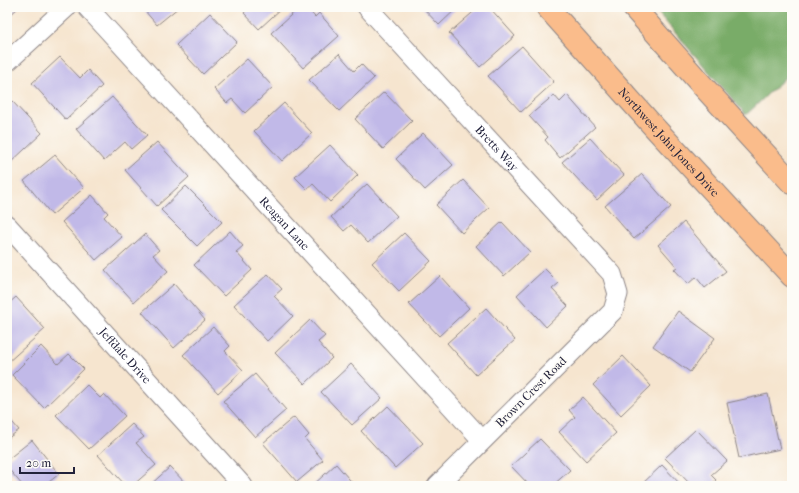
<svg xmlns="http://www.w3.org/2000/svg" width="799" height="493" font-family="'IM FELL French Canon',serif">
<style>
.forest{fill:#79ac67;stroke:#4e6751}
.building{fill:#c1b9e8}
.lines{fill:none;stroke-linecap:round;stroke-linejoin:round}
.minor-casing{stroke:#8c8485;stroke-width:21}
.major-casing{stroke:#8c8485;stroke-width:24}
.minor{stroke:#fff;stroke-width:19}
.major{stroke:#fabc8b;stroke-width:22}
.labels{text-anchor:middle;stroke-width:3.5;stroke-linejoin:round;paint-order:stroke}
.street-label{font-size:12px;fill:#22223b;stroke:#fdfcf7}
</style>
<rect width="100%" height="100%" fill="#fdfcf7"/>
<filter id="ink" filterUnits="userSpaceOnUse"><feTurbulence type="fractalNoise" baseFrequency=".025" numOctaves="2"/><feDisplacementMap in="SourceGraphic" scale="8" xChannelSelector="R" yChannelSelector="G"/><feConvolveMatrix kernelMatrix="1 2 1 2 8 2 1 2 1" color-interpolation-filters="sRGB"/></filter>
<filter id="wash" filterUnits="userSpaceOnUse"><feTurbulence type="fractalNoise" baseFrequency=".012" numOctaves="4" result="noise"/><feDisplacementMap in="SourceGraphic" scale="16" xChannelSelector="R" yChannelSelector="G"/><feGaussianBlur stdDeviation="0.9" result="paint"/><feColorMatrix in="noise" values="0 0 0 0 0 0 0 0 0 0 0 0 0 0 0 0 0 1.4 0 .05"/><feComposite in="paint" operator="in"/></filter>
<g filter="url(#wash)">
<rect width="100%" height="100%" fill="#f6e5cf"/>
<path class="forest" d="M 653,7 L 792,7 L 792,71 L 746,115 Z"/>
<g id="blocks">
<g class="building">
<path d="M 7,7 L 19,7 L 7,18 Z"/>
<path d="M 147,7 L 179,7 L 157,25 L 144,10 Z"/>
<path d="M 249,7 L 283,7 L 259,29 L 244,13 Z"/>
<path d="M 300,7 L 306,7 L 315,17 L 319,13 L 339,36 L 303,68 L 271,33 Z"/>
<path d="M 422,7 L 458,7 L 439,25 Z"/>
<path d="M 479,7 L 489,7 L 515,36 L 480,67 L 449,33 Z"/>
<path d="M 210,13 L 237,42 L 203,74 L 176,45 Z"/>
<path d="M 522,46 L 554,82 L 521,112 L 488,76 Z"/>
<path d="M 339,54 L 354,71 L 361,64 L 374,78 L 339,111 L 309,80 Z"/>
<path d="M 60,57 L 80,78 L 88,70 L 102,86 L 66,120 L 32,83 Z"/>
<path d="M 247,59 L 273,87 L 245,113 L 232,99 L 227,103 L 214,89 Z"/>
<path d="M 384,92 L 412,121 L 383,149 L 355,119 Z"/>
<path d="M 554,95 L 560,102 L 567,95 L 595,127 L 560,158 L 545,140 L 548,137 L 529,116 Z"/>
<path d="M 112,97 L 147,135 L 131,149 L 125,142 L 104,161 L 76,129 Z"/>
<path d="M 12,101 L 42,133 L 9,164 L 7,162 L 7,106 Z"/>
<path d="M 284,103 L 312,133 L 282,161 L 254,131 Z"/>
<path d="M 423,133 L 453,165 L 425,190 L 396,159 Z"/>
<path d="M 590,138 L 624,175 L 597,200 L 562,162 Z"/>
<path d="M 157,142 L 189,177 L 157,206 L 125,170 Z"/>
<path d="M 330,145 L 358,175 L 330,202 L 313,184 L 307,189 L 295,177 Z"/>
<path d="M 55,155 L 84,188 L 52,215 L 24,181 Z"/>
<path d="M 642,174 L 671,207 L 634,239 L 605,206 Z"/>
<path d="M 463,180 L 489,208 L 462,233 L 436,205 Z"/>
<path d="M 367,184 L 397,216 L 368,243 L 351,225 L 344,231 L 331,217 Z"/>
<path d="M 186,186 L 222,222 L 197,246 L 161,210 Z"/>
<path d="M 92,195 L 108,213 L 104,217 L 122,237 L 96,260 L 62,222 Z"/>
<path d="M 502,222 L 530,252 L 504,276 L 476,246 Z"/>
<path d="M 684,222 L 726,271 L 705,288 L 696,277 L 688,284 L 674,269 L 677,267 L 658,245 Z"/>
<path d="M 230,231 L 243,246 L 236,252 L 252,270 L 224,296 L 194,265 Z"/>
<path d="M 404,233 L 431,261 L 399,291 L 372,263 Z"/>
<path d="M 145,234 L 159,250 L 153,255 L 168,271 L 134,302 L 105,270 Z"/>
<path d="M 545,269 L 559,283 L 552,289 L 568,306 L 546,327 L 517,295 Z"/>
<path d="M 268,274 L 282,289 L 274,296 L 293,316 L 267,341 L 234,305 Z"/>
<path d="M 440,276 L 469,308 L 439,336 L 409,304 Z"/>
<path d="M 174,284 L 205,320 L 174,348 L 142,312 Z"/>
<path d="M 16,297 L 45,329 L 7,363 L 7,305 Z"/>
<path d="M 486,308 L 515,340 L 476,375 L 447,343 Z"/>
<path d="M 678,311 L 715,338 L 690,372 L 653,346 Z"/>
<path d="M 310,320 L 325,336 L 318,342 L 332,358 L 305,384 L 275,353 Z"/>
<path d="M 213,327 L 230,346 L 225,351 L 243,370 L 218,393 L 183,355 Z"/>
<path d="M 41,346 L 58,364 L 69,354 L 84,369 L 44,408 L 12,375 Z"/>
<path d="M 623,356 L 651,386 L 621,415 L 593,385 Z"/>
<path d="M 351,364 L 382,398 L 352,425 L 321,392 Z"/>
<path d="M 255,374 L 286,410 L 255,437 L 223,401 Z"/>
<path d="M 87,385 L 100,398 L 104,394 L 125,416 L 89,449 L 56,415 Z"/>
<path d="M 768,394 L 780,449 L 739,458 L 727,403 Z"/>
<path d="M 583,397 L 616,433 L 586,461 L 559,432 L 575,417 L 569,410 Z"/>
<path d="M 388,406 L 423,443 L 395,468 L 361,431 Z"/>
<path d="M 7,416 L 19,430 L 7,439 Z"/>
<path d="M 294,417 L 309,435 L 305,439 L 323,460 L 297,482 L 263,443 Z"/>
<path d="M 132,424 L 144,437 L 136,443 L 156,465 L 132,486 L 126,486 L 98,455 Z"/>
<path d="M 696,429 L 727,461 L 711,475 L 716,480 L 710,486 L 692,486 L 665,458 Z"/>
<path d="M 540,439 L 570,470 L 552,486 L 530,486 L 511,466 Z"/>
<path d="M 32,440 L 59,474 L 44,486 L 23,486 L 7,467 L 7,460 Z"/>
<path d="M 336,464 L 355,486 L 312,486 Z"/>
<path d="M 662,465 L 682,486 L 640,486 Z"/>
<path d="M 170,467 L 188,486 L 149,486 Z"/>
</g>
</g>
</g>
<g filter="url(#ink)">
<use href="#blocks" fill-opacity="0" stroke="#8c8485" stroke-width="1"/>
<g class="lines">
<g class="minor-casing">
<g id="minor">
<path id="s1" d="M 87,7 L 482,440"/>
<path id="s2" d="M 367,7 L 612,274 L 618,294 L 613,311 L 437,486"/>
<path d="M 7,62 L 67,7"/>
<path id="s3" d="M 7,225 L 243,486"/>
</g>
</g>
<g class="major-casing">
<g id="major">
<path id="s4" d="M 547,7 L 654,127 L 792,276"/>
<path d="M 633,7 L 701,84 L 792,183"/>
</g>
</g>
<use href="#minor" class="minor"/>
<use href="#major" class="major"/>
</g>
</g>
<g class="labels">
<g class="street-label">
<text dy="4" stroke="none"><textPath href="#s4" startOffset="182">Northwest John Jones Drive</textPath></text>
<text dy="4" stroke="none"><textPath href="#s2" startOffset="192">Bretts Way</textPath></text>
<text dy="4" stroke="none"><textPath href="#s1" startOffset="293">Reagan Lane</textPath></text>
<text dy="4" stroke="none"><textPath href="#s3" startOffset="176">Jeffdale Drive</textPath></text>
<text transform="translate(531 392) rotate(-45)" y="4">Brown Crest Road</text>
</g>
</g>
<rect width="799" height="493" fill="none" stroke="#fdfcf7" stroke-width="24"/>
<path d="M20 467v6h54v-6" fill="none" stroke="#22223b" stroke-width="2"/>
<text x="26" y="467" font-size="12" fill="#22223b" stroke="#fdfcf7" stroke-width="3" paint-order="stroke">20 m</text>
</svg>
